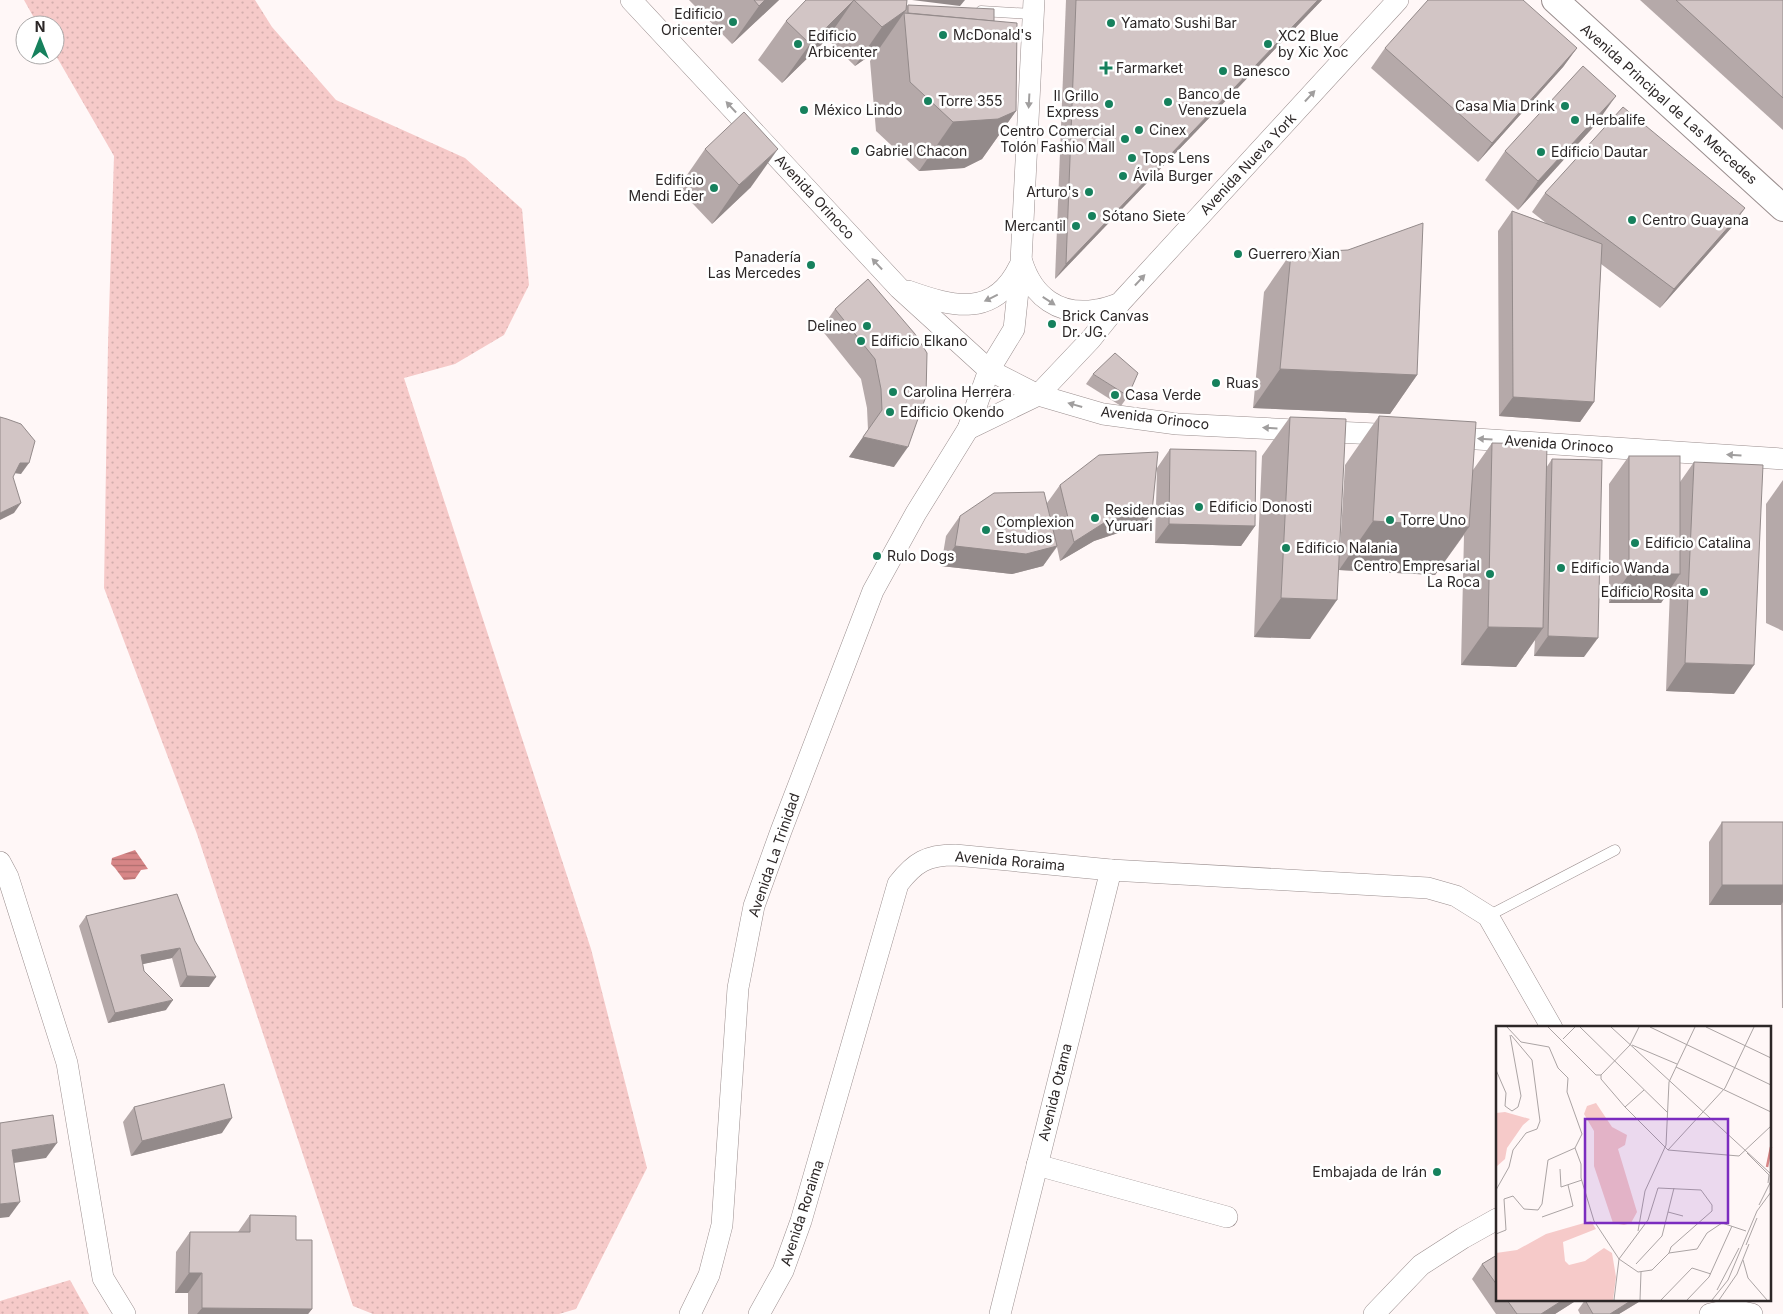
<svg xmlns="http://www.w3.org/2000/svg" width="1783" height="1314" font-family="Inter,sans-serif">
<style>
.grass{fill:url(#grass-dots)}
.water{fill:url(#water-rules)}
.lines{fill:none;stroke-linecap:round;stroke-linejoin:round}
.service-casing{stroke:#9a8e8e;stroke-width:11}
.minor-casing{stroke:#9a8e8e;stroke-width:22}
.tertiary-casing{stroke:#9a8e8e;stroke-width:28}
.service{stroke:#fff;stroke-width:10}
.minor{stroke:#fff;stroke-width:21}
.tertiary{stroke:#fff;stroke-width:26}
.wall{fill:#b5a9a9}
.shaded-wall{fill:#938a8a}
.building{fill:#d2c5c5;stroke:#938a8a}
.oneway{fill:#a09e9e}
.poi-dot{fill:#16815d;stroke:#fff;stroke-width:2}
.labels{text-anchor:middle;stroke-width:5;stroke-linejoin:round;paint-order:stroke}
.poi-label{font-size:14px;fill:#2c2727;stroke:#fff;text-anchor:start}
.street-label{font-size:14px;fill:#2c2727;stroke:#fff}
.inset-river{fill:none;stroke:#d78687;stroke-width:2.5}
.inset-road{fill:none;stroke:#aba4a4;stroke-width:1}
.view{fill:#7b2cbf;fill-opacity:0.15;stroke:#7b2cbf;stroke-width:2.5}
.inset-edge{fill:none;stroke:#2c2727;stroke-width:2.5}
</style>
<defs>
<pattern id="grass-dots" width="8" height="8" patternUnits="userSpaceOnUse" patternTransform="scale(1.25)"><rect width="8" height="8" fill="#f6cac9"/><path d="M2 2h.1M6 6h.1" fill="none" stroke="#d3aead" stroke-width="1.8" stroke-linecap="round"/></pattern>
<pattern id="water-rules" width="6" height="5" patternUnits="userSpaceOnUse" patternTransform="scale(1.25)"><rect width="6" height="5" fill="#d78687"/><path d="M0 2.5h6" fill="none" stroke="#af6e6e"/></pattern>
</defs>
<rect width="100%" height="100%" fill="#fff7f7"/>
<g class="grass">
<path d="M 24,0 L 255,0 L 272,27 L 336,100 L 465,158 L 522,209 L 529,285 L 504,335 L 455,364 L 404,378 L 591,949 L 647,1168 L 576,1309 L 559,1314 L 373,1314 L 353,1306 L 197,834 L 104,588 L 108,344 L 114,156 L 55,54 L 55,25 L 38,25 Z"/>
<path d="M 70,1280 L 89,1314 L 0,1314 L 0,1301 Z"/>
</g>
<path class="water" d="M 135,850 L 148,869 L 141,870 L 135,879 L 124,880 L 115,868 L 111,864 L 112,858 Z"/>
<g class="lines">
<g class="service-casing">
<g id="service">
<path d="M 981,11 L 1033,14"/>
<path d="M 1488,916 L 1615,850"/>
</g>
</g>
<g class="minor-casing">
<g id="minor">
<path d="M 631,0 L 899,288 L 989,370 L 1038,395 L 1103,414 L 1177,424 L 1396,435"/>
<path d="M 1022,262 C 1033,297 1059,316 1096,310 C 1104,309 1111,306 1119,304"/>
<path d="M 908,291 C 953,307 994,318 1019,267"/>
<path d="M 968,429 L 1038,395 L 1091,339 L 1119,304 L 1398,0"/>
<path d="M 1446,437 L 1783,459"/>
<path d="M 0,862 L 8,877 L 67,1063 L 103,1278 L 125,1314"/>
<path d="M 1037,1165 L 1227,1217"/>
<path d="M 690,1314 L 709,1275 L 722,1225 L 738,988 L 754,906 L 781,831 L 873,591 L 916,513 L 968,429 L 989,370 L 1014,329 L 1021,262 L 1034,0"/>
<path d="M 759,1314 L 783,1271 L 801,1221 L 898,884 C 915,862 927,855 955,855 L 1111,870 L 1428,888 L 1456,896 L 1488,916 L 1552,1028"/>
<path d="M 1000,1314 L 1111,870"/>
<path d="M 1374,1314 L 1421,1265 L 1463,1238 L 1497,1219"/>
<path d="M 1710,1314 C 1724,1310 1738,1310 1752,1314"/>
</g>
</g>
<g class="tertiary-casing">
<path id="tertiary" d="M 1555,0 L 1783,208"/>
</g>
<use href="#service" class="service"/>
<use href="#minor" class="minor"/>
<use href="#tertiary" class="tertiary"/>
</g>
<g class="wall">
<path d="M 689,0 L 779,0 L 732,44 Z"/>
<path d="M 805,0 L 907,0 L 906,7 L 908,5 L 994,21 L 1016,111 L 982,159 L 964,168 L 919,171 L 876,131 L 870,61 L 879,49 L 855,66 L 827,39 L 782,83 L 758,60 L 786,21 L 806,1 Z"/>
<path d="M 1066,0 L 1322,0 L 1055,279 Z"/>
<path d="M 1640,0 L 1783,0 L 1783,130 Z"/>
<path d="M 1385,48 L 1577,48 L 1563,67 L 1478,162 L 1371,68 Z"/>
<path d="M 1596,124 L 1518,210 L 1485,180 L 1505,151 Z"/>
<path d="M 705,149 L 751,187 L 712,224 L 678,188 Z"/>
<path d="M 1545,193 L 1732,227 L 1660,308 L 1601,264 L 1594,402 L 1580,422 L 1499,416 L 1498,231 L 1512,211 L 1546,223 L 1532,212 Z"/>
<path d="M 1291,253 L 1417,375 L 1390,414 L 1253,408 L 1264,292 Z"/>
<path d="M 868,279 L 894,467 L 849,457 L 868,430 L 867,408 L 861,379 L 821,329 L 835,309 Z"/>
<path d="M 1093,374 L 1128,396 L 1121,406 L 1086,384 Z"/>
<path d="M 1379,416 L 1473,470 L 1492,443 L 1546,468 L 1552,459 L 1584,657 L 1534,656 L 1535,640 L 1516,667 L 1461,665 L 1464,535 L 1435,575 L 1339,570 L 1310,639 L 1254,637 L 1262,456 L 1290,417 L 1340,550 L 1345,465 Z"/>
<path d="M 1170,449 L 1255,526 L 1241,546 L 1155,543 L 1157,469 L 1139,532 L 1121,532 L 1094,541 L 1060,561 L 1057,547 L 1043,566 L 1012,574 L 941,566 L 946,536 L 960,516 L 1047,503 L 1060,485 L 1157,468 Z"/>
<path d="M 1629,456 L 1680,482 L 1694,462 L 1734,694 L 1666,691 L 1670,590 L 1661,603 L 1609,603 L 1609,484 Z"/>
<path d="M 1783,480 L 1783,631 L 1766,623 L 1766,504 Z"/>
<path d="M 1722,822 L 1783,822 L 1783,1008 L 1782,1008 L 1781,905 L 1709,905 L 1709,842 Z"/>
<path d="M 177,894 L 209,987 L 180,987 L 172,958 L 142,964 L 144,971 L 166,1010 L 108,1023 L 79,926 L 86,916 Z"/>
<path d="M 134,1107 L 222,1133 L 131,1156 L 123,1122 Z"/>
<path d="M 250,1215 L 296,1240 L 312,1309 L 308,1314 L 188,1314 L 188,1293 L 175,1293 L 176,1252 L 190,1232 L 238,1232 Z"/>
<path d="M 1497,1255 L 1497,1300 L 1577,1300 L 1555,1314 L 1496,1314 L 1472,1279 L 1482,1264 Z"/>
<path d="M 1585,1300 L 1642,1300 L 1619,1314 L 1580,1314 L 1578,1310 Z"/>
</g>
<g class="shaded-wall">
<path d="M 765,0 L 779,0 L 732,44 L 759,6 Z"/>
<path d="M 854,0 L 827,39 L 782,83 L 810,44 Z"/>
<path d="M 912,0 L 965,0 L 960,6 Z"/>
<path d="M 1318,0 L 1322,0 L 1055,279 L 1066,264 Z"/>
<path d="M 906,10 L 879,49 L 855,66 L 882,27 Z"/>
<path d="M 1577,48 L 1563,67 L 1478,162 L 1492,143 Z"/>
<path d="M 1616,96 L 1596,124 L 1518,210 L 1538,181 Z"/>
<path d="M 1016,111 L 982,159 L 964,168 L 919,171 L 953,122 Z"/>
<path d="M 778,149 L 751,187 L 712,224 L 739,185 Z"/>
<path d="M 1745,208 L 1732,227 L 1660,308 L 1674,289 Z"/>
<path d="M 1280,369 L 1417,375 L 1390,414 L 1253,408 Z"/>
<path d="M 1513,397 L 1594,402 L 1580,422 L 1499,416 Z"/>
<path d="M 863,437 L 908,447 L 894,467 L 849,457 Z"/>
<path d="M 20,463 L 29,463 L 21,474 L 13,473 Z"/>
<path d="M 21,503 L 14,513 L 0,520 L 0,513 Z"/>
<path d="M 1135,512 L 1152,512 L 1139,532 L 1121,532 L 1094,541 L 1060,561 L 1074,542 L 1107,521 Z"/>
<path d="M 1373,521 L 1469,527 L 1435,575 L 1339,570 Z"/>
<path d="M 1169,524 L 1255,526 L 1241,546 L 1155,543 Z"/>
<path d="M 955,546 L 1057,546 L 1043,566 L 1012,574 L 941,566 Z"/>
<path d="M 1629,574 L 1680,574 L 1661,603 L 1609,603 Z"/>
<path d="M 1281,598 L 1337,600 L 1310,639 L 1254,637 Z"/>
<path d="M 1488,627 L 1543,628 L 1516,667 L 1461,665 Z"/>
<path d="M 1548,636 L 1598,638 L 1584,657 L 1534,656 Z"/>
<path d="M 1685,663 L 1754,665 L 1734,694 L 1666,691 Z"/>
<path d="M 1722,885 L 1783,885 L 1783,902 L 1781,905 L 1709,905 Z"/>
<path d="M 180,948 L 172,958 L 134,966 L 141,955 Z"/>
<path d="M 187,976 L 216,977 L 209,987 L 180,987 Z"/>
<path d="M 173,1000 L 166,1010 L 108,1023 L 115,1013 Z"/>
<path d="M 232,1118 L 222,1133 L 131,1156 L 142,1141 Z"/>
<path d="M 57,1143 L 46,1158 L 1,1165 L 12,1150 Z"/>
<path d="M 20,1202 L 9,1217 L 0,1218 L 0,1204 Z"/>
<path d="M 189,1273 L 202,1273 L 188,1293 L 175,1293 Z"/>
<path d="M 1563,1300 L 1577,1300 L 1555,1314 L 1541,1314 Z"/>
<path d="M 1632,1300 L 1642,1300 L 1619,1314 L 1610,1314 Z"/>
<path d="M 202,1308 L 312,1309 L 308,1314 L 197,1314 Z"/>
</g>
<g class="building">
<path d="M 754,0 L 765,0 L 759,6 Z"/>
<path d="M 806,0 L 907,0 L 906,10 L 882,27 L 854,0 L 810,44 L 786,21 Z"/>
<path d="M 1076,0 L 1318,0 L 1066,264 Z"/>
<path d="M 1428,0 L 1523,0 L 1577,48 L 1492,143 L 1385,48 Z"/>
<path d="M 1676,0 L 1783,0 L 1783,98 Z"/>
<path d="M 908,5 L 994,9 L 994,21 L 908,13 Z"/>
<path d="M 904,13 L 1017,23 L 1016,111 L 998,119 L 953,122 L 910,82 Z"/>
<path d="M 1583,66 L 1616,96 L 1538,181 L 1505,151 Z"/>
<path d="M 1623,107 L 1745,208 L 1674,289 L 1545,193 Z"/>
<path d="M 744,112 L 778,149 L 739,185 L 705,149 Z"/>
<path d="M 1512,211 L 1602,244 L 1594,402 L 1513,397 Z"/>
<path d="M 1423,223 L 1417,375 L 1280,369 L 1291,253 L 1348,250 Z"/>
<path d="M 868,279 L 915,334 L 927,353 L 926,396 L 908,447 L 863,437 L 882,410 L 881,389 L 875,359 L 835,309 Z"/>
<path d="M 1115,353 L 1138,373 L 1128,396 L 1093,374 Z"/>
<path d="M 1379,416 L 1476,422 L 1469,527 L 1373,521 Z"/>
<path d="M 0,417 L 7,419 L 21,424 L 35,441 L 29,463 L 20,463 L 13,477 L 21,503 L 0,513 Z"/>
<path d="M 1290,417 L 1346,419 L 1337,600 L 1281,598 Z"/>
<path d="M 1492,443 L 1547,444 L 1543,628 L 1488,627 Z"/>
<path d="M 1170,449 L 1256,451 L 1255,526 L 1169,524 Z"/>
<path d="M 1158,452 L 1152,512 L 1135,512 L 1107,521 L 1074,542 L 1060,485 L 1099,455 Z"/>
<rect x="1629" y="456" width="51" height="118"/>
<path d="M 1552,459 L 1602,460 L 1598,638 L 1548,636 Z"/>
<path d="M 1694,462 L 1763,465 L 1754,665 L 1685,663 Z"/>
<path d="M 1044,492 L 1057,546 L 1026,554 L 955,546 L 960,516 L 994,493 Z"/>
<rect x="1722" y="822" width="61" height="63"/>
<path d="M 177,894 L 195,941 L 216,977 L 187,976 L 180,948 L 141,955 L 144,971 L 173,1000 L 115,1013 L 86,916 Z"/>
<path d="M 224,1084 L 232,1118 L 142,1141 L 134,1107 Z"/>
<path d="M 53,1115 L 57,1143 L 12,1150 L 20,1202 L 0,1204 L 0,1123 Z"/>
<path d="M 250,1215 L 296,1216 L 296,1240 L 312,1240 L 312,1309 L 202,1308 L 202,1273 L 189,1273 L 190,1232 L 250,1232 Z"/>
<path d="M 1497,1255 L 1497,1285 L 1482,1264 Z"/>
<path d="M 1507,1300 L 1563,1300 L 1541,1314 L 1517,1314 Z"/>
<path d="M 1585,1300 L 1632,1300 L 1610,1314 L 1593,1314 Z"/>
</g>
<defs><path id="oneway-solid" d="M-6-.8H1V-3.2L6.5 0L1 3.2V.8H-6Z" transform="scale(1.25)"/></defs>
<g class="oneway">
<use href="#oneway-solid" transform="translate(1310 96) rotate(-47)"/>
<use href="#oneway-solid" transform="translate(1029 101) rotate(93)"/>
<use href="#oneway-solid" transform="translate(731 107) rotate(-133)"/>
<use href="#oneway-solid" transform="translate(877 264) rotate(-133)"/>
<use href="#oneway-solid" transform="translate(1140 280) rotate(-47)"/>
<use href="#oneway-solid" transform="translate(991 298) rotate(154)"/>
<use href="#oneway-solid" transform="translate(1049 301) rotate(33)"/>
<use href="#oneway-solid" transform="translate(1075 405) rotate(-164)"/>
<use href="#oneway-solid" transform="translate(1270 428) rotate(-177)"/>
<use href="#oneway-solid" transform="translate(1485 439) rotate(-177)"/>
<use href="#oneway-solid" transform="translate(1734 455) rotate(-176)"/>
</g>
<g class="poi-dot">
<circle cx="733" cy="22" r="5"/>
<circle cx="1111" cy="23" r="5"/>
<circle cx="943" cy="35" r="5"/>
<circle cx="798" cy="44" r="5"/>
<circle cx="1268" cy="44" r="5"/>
<path d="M1103.5 60.5h5v5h5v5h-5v5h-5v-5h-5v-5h5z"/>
<circle cx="1223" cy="71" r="5"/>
<circle cx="928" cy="101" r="5"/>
<circle cx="1168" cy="102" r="5"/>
<circle cx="1109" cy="104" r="5"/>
<circle cx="1565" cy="106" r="5"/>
<circle cx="804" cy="110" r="5"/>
<circle cx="1575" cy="120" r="5"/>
<circle cx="1139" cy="130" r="5"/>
<circle cx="1125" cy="139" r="5"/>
<circle cx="855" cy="151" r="5"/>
<circle cx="1541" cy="152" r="5"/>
<circle cx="1132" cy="158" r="5"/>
<circle cx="1123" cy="176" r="5"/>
<circle cx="714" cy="188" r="5"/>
<circle cx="1089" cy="192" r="5"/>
<circle cx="1092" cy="216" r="5"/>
<circle cx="1632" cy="220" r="5"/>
<circle cx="1076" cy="226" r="5"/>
<circle cx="1238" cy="254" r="5"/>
<circle cx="811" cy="265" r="5"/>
<circle cx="1052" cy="324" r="5"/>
<circle cx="867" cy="326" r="5"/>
<circle cx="861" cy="341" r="5"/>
<circle cx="1216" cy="383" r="5"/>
<circle cx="893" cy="392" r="5"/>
<circle cx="1115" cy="395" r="5"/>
<circle cx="890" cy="412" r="5"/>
<circle cx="1199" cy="507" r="5"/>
<circle cx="1095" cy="518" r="5"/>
<circle cx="1390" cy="520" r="5"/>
<circle cx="986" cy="530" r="5"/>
<circle cx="1635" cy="543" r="5"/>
<circle cx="1286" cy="548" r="5"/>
<circle cx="877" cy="556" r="5"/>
<circle cx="1561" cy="568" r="5"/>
<circle cx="1490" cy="574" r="5"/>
<circle cx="1704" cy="592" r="5"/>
<circle cx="1437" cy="1172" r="5"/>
</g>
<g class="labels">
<g class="poi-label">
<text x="723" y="19" text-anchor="end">Edificio<tspan x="723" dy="16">Oricenter</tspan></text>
<text x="1121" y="28">Yamato Sushi Bar</text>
<text x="953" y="40">McDonald's</text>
<text x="808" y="41">Edificio<tspan x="808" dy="16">Arbicenter</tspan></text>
<text x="1278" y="41">XC2 Blue<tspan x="1278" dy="16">by Xic Xoc</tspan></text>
<text x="1116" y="73">Farmarket</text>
<text x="1233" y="76">Banesco</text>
<text x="1178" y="99">Banco de<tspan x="1178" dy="16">Venezuela</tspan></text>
<text x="1099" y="101" text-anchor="end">Il Grillo<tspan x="1099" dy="16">Express</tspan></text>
<text x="938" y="106">Torre 355</text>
<text x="1555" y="111" text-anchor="end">Casa Mia Drink</text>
<text x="814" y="115">México Lindo</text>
<text x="1585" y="125">Herbalife</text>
<text x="1149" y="135">Cinex</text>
<text x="1115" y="136" text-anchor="end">Centro Comercial<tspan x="1115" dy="16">Tolón Fashio Mall</tspan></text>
<text x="865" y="156">Gabriel Chacon</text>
<text x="1551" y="157">Edificio Dautar</text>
<text x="1142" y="163">Tops Lens</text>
<text x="1133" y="181">Ávila Burger</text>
<text x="704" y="185" text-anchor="end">Edificio<tspan x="704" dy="16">Mendi Eder</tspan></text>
<text x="1079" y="197" text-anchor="end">Arturo's</text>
<text x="1102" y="221">Sótano Siete</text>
<text x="1642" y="225">Centro Guayana</text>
<text x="1066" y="231" text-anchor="end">Mercantil</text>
<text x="1248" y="259">Guerrero Xian</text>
<text x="801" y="262" text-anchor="end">Panadería<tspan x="801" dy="16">Las Mercedes</tspan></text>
<text x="1062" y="321">Brick Canvas<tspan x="1062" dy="16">Dr. JG.</tspan></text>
<text x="857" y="331" text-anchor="end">Delineo</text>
<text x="871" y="346">Edificio Elkano</text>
<text x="1226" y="388">Ruas</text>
<text x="903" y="397">Carolina Herrera</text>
<text x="1125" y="400">Casa Verde</text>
<text x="900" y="417">Edificio Okendo</text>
<text x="1209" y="512">Edificio Donosti</text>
<text x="1105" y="515">Residencias<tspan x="1105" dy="16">Yuruari</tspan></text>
<text x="1400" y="525">Torre Uno</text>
<text x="996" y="527">Complexion<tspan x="996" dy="16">Estudios</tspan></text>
<text x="1645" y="548">Edificio Catalina</text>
<text x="1296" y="553">Edificio Nalania</text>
<text x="887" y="561">Rulo Dogs</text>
<text x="1480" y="571" text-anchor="end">Centro Empresarial<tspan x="1480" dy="16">La Roca</tspan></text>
<text x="1571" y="573">Edificio Wanda</text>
<text x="1694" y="597" text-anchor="end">Edificio Rosita</text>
<text x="1427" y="1177" text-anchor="end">Embajada de Irán</text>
</g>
<g class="street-label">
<text transform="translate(1669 104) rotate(42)" y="5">Avenida Principal de Las Mercedes</text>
<text transform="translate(1248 164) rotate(-47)" y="5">Avenida Nueva York</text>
<text transform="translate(815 197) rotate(47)" y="5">Avenida Orinoco</text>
<text transform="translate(1155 418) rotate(7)" y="5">Avenida Orinoco</text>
<text transform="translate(1559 444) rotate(4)" y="5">Avenida Orinoco</text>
<text transform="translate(774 855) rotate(-71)" y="5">Avenida La Trinidad</text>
<text transform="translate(1010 861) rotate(5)" y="5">Avenida Roraima</text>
<text transform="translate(1055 1092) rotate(-76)" y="5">Avenida Otama</text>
<text transform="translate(802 1213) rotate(-72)" y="5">Avenida Roraima</text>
</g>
</g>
<g transform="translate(1496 1026)">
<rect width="275" height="275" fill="#fff7f7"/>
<path d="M 100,77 L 116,101 L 131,109 L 129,119 L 122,123 L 141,186 L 135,197 L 128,199 L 117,197 L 98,140 L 98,105 L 88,88 L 91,80 ZM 95,195 L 100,203 L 67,216 L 69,235 L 73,239 L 89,235 L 108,222 L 116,227 L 120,251 L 117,274 L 0,274 L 0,227 L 21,224 L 50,208 Z" fill="#f6cac9"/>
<path d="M 9,86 L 34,93 L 27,99 L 11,122 L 9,133 L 0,141 L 0,87 Z" fill="#f6cac9"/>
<path class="inset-river" d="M 271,141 L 275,121"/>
<path class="inset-road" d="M 11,1 L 25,16 L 53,21 L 62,42 L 72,52 L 71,66 L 86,108 L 79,122 L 85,138 L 85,152 L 98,195 L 123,233 L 142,246 L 156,244 L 173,227 L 175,221 L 216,185 L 216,179 L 205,164 L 162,162 L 152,194 L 123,233 L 118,274M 52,1 L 100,49 L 105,49M 84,1 L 172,87M 115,1 L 275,148M 154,1 L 275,59M 210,1 L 275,32M 67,13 L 79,1M 136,19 L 181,38M 180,41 L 275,86M 0,44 L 10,67 L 9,80 L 16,85 L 22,81 L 25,70 L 14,9M 105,49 L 105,53 L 129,81 L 172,124 L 243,130 L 275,100M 105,49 L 134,19 L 143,1M 129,81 L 148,64M 172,124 L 229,62 L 258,1M 251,127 L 273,149 L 272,157M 64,143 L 65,161 L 86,154M 0,164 L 13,141 L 17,124 L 30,107 L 41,103 L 44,95 L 36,34 L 15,9M 263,179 L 275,155M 172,186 L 187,190M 46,191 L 77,180 L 72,159M 142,205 L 149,165 L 170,119 L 173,56 L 199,1M 0,208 L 10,204 L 8,173 L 17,170 L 28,183 L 42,184 L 46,178 L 52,134 L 79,122M 250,219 L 261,192M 173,227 L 201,223 L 211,207 L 226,197 L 250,205M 247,234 L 252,252 L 271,274M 140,238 L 166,210 L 178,162M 221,264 L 243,222M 144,274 L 145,246M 165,274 L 196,242 L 215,248M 191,274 L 213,251 L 236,200M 216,274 L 232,254 L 261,185 L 275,166M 223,274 L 241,248 L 253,218"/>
<path class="view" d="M 89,93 L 232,93 L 232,197 L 89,197 Z"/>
<rect width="275" height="275" class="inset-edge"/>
</g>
<g transform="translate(40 40)"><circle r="24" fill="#ffffff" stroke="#aba9a9"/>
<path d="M0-4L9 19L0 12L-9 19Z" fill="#16815d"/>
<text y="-8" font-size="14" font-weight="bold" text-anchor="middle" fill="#2c2727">N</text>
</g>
</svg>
